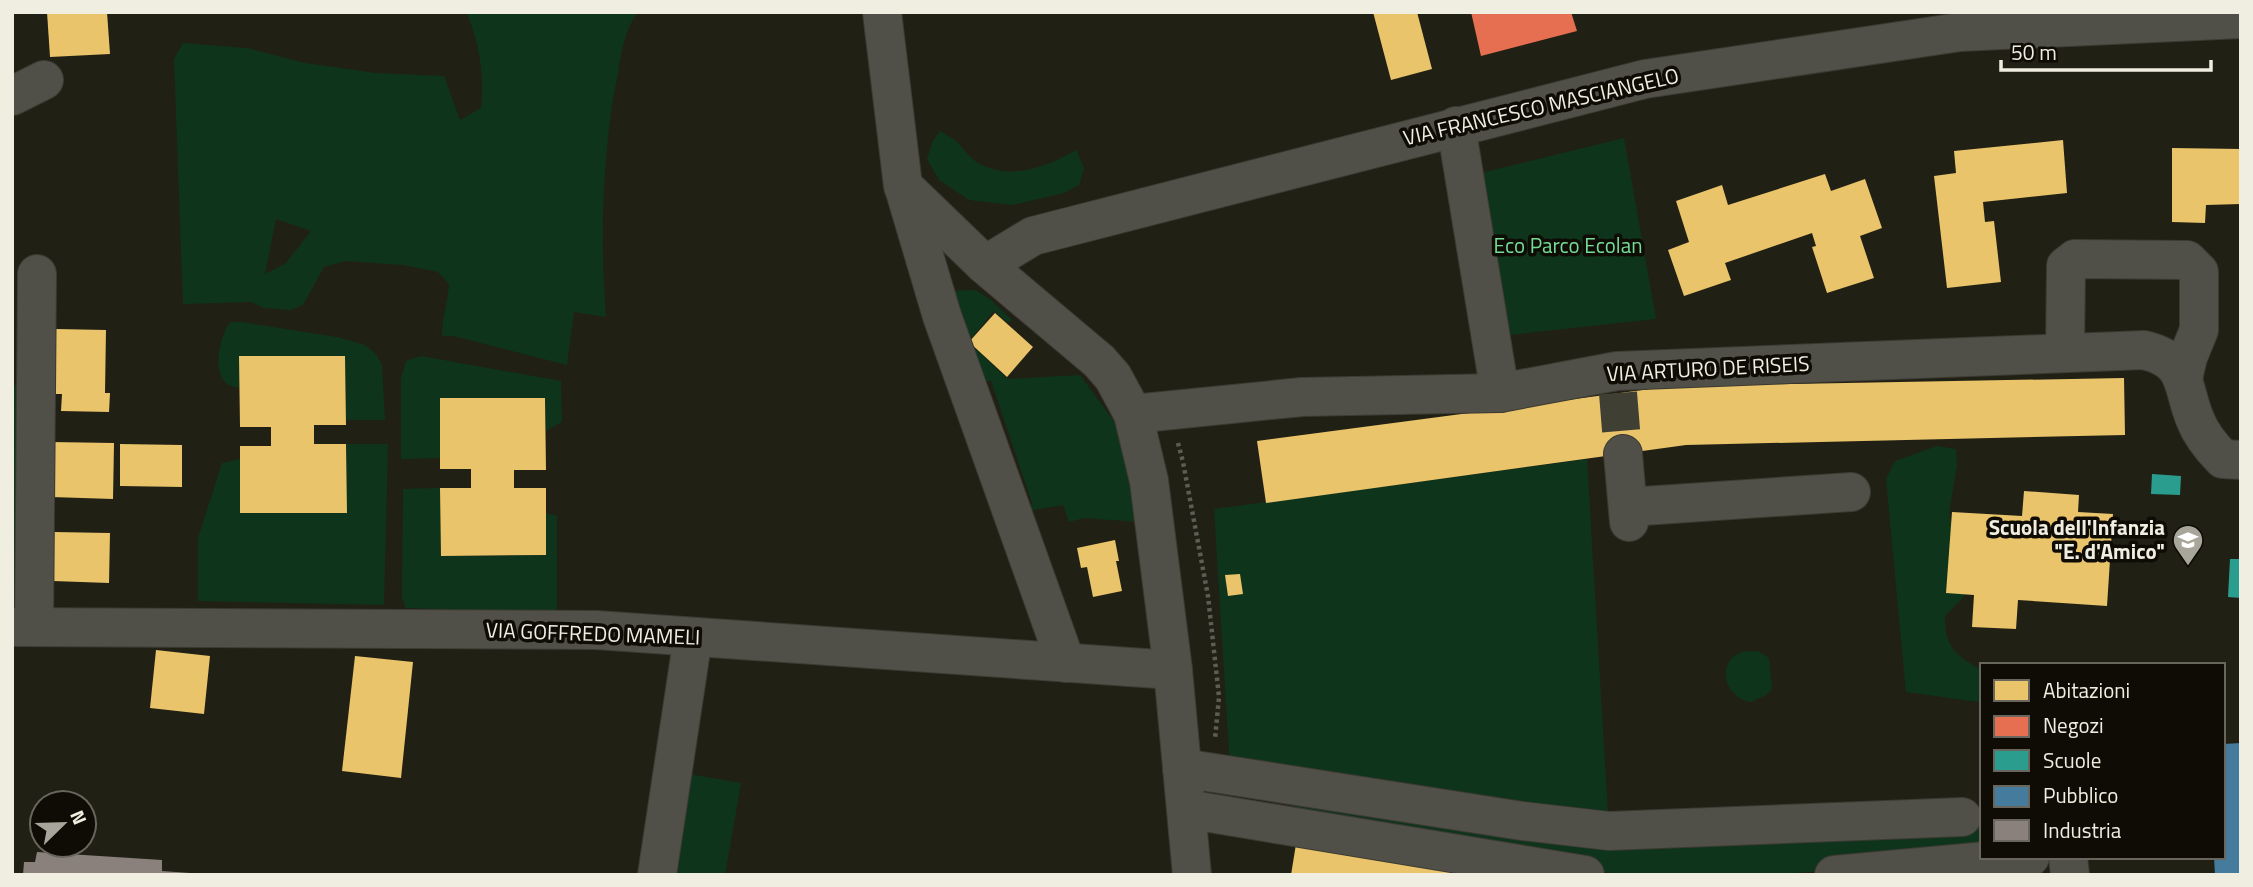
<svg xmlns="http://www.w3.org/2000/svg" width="2253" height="887" font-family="'Titillium Web',sans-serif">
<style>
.green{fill:#0f341c;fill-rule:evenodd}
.homes{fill:#e9c46a}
.shops{fill:#e76f51}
.schools{fill:#2a9d8f}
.public{fill:#457b9d}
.industry{fill:#8a817c}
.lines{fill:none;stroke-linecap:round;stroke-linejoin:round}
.minor-tunnel{stroke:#403f34;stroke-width:38;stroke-dasharray:38 19;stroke-linecap:butt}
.minor-casing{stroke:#3c3a32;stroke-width:40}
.path{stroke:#5d5c55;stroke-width:4.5;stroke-dasharray:3.5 3.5;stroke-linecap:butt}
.minor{stroke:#515048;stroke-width:38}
.labels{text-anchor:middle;stroke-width:7;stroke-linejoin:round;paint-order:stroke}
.street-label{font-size:21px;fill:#f0eee1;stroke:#0e0c05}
.park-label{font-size:21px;fill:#74de97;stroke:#0e0c05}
.poi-label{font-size:21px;font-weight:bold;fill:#f0eee1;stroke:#0e0c05;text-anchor:end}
</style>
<rect width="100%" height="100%" fill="#212015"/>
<g class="green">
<path d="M 466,12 L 638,12 C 625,29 621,52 618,73 C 602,149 600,239 606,317 L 574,312 L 567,365 L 453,336 L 442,336 C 442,317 448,302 449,284 L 438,272 L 403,265 L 346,261 L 324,267 L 303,305 L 291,310 L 264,308 L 251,302 L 183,304 L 174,59 L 183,43 L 247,48 L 305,63 L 376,73 L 444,76 L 460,120 L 481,108 C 485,77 479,40 466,12 ZM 276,219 L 311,231 L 285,264 L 265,274 Z"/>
<path d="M 940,131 C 946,135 953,138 958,143 C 964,149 970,158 978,163 C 1010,181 1047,167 1076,150 L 1084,168 L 1079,185 L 1064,193 L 1013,205 L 969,200 L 939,180 L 927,159 L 933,140 Z"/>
<path d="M 1624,138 L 1656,319 L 1509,335 L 1481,173 Z"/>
<path d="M 976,290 L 991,300 L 1013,321 L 1007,322 L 994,311 L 968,342 L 1008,379 L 1080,375 L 1116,424 L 1139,522 L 1084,518 L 1069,522 L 1063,505 L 1028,511 L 1032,503 L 991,381 L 982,381 L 946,291 Z"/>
<path d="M 230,322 L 242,322 L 337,337 L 365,345 L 376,354 L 382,365 L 385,420 L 346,420 L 345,356 L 240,356 L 239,388 C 234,387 228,386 224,381 C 213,367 220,336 230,322 Z"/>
<path d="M 421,356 L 561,381 L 562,422 L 546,431 L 545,398 L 440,398 L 440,458 L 401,459 L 401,378 L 406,361 Z"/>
<path d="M 12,385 L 26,385 L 25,602 L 12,602 Z"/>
<path d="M 346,444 L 388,444 L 384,605 L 198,601 L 198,538 L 222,463 L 240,459 L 241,513 L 346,513 Z"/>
<path d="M 1937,446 L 1956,449 L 1957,465 L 1949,513 L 1967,593 L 1945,616 C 1945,648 1955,655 1982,670 L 1982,723 L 1979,702 L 1906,692 L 1886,479 L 1895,461 Z"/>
<path d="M 1587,459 L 1609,831 L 1703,845 L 1982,824 L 1982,857 L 1891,867 L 1764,875 L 1626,875 L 1389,843 L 1291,820 L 1293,803 L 1230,769 L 1214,509 Z"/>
<path d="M 440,488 L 441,556 L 546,555 L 546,513 L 557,516 L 557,613 L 406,608 L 402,598 L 403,489 Z"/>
<path d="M 1746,651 L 1758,651 L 1769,658 L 1772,689 L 1766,695 L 1751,702 C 1722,698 1715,657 1746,651 Z"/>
<path d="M 678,772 L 741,783 L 725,875 L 661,875 Z"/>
</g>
<g class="homes">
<path d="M 47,12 L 107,12 L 110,54 L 50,57 Z"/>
<path d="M 1373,12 L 1417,12 L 1432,69 L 1391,80 Z"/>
<path d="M 2063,140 L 2067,193 L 1983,202 L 1985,222 L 1994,221 L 2001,282 L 1947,288 L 1934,176 L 1956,173 L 1954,151 Z"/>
<path d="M 2172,148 L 2241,149 L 2241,204 L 2206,205 L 2205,223 L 2172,222 Z"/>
<path d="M 1825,174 L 1831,191 L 1865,179 L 1882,228 L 1860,236 L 1874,278 L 1827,293 L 1812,247 L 1816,246 L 1812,233 L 1725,263 L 1731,280 L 1684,296 L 1668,250 L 1689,242 L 1676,201 L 1722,185 L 1728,205 Z"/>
<path d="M 995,313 L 1033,347 L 1007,377 L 969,342 Z"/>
<path d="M 56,329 L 106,330 L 105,393 L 110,393 L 109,412 L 61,411 L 62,394 L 55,394 Z"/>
<path d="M 239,356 L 345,356 L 346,425 L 314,425 L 314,444 L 346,444 L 347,513 L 240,513 L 240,446 L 271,446 L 271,427 L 240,427 Z"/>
<path d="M 2124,378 L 2125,435 L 1686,445 L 1266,503 L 1257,441 L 1673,386 Z"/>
<path d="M 440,398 L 545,398 L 546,470 L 514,470 L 514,488 L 546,488 L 546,555 L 441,556 L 440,488 L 471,488 L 471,469 L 440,469 Z"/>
<path d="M 51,442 L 114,443 L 113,499 L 51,497 Z"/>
<path d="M 120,444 L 182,445 L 182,487 L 120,486 Z"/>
<path d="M 2024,491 L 2079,495 L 2078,512 L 2113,514 L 2107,606 L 2018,600 L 2016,629 L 1972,627 L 1974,595 L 1946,593 L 1952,512 L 2022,516 Z"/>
<path d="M 54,532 L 110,533 L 109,583 L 53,581 Z"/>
<path d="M 1115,540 L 1119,561 L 1116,561 L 1122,591 L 1093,597 L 1087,567 L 1081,568 L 1077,548 Z"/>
<path d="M 1240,574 L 1243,594 L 1228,596 L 1225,575 Z"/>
<path d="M 156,650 L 210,656 L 204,714 L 150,708 Z"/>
<path d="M 355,656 L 413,662 L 401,778 L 342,771 Z"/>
<path d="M 1296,844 L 1510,875 L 1291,875 Z"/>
</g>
<path class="shops" d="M 1471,12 L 1571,12 L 1577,31 L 1481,56 Z"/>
<g class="schools">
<path d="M 2152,474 L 2181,476 L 2180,495 L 2151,494 Z"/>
<path d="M 2230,559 L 2241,559 L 2241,598 L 2228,597 Z"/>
</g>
<path class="public" d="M 2241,743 L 2241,875 L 2215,875 L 2214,857 L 2223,857 L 2223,744 Z"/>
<path class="industry" d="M 37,852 L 162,860 L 162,871 L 190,873 L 190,875 L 23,875 L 24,862 L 35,862 Z"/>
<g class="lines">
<path class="minor-tunnel" d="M 1618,393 L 1623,454"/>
<g class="minor-casing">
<g id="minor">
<path d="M 882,12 L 903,186 L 985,265 L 1099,361 L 1113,377 L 1133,414 L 1149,481 L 1173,670 L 1192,875"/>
<path d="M 12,96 L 44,80"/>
<path d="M 1456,126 L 1500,393"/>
<path d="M 904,188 L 942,316 L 1066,663"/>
<path d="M 985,265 L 1033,236 L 1645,79 L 1960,32 L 2241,19"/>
<path d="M 2065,353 L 2066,266 L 2075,259 L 2187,260 L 2199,272 L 2199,330 L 2188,357 L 2183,378"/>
<path d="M 1133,414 L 1302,397 L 1500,393 L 1617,371 L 2144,350 C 2189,361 2181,385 2195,419 C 2201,435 2211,447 2223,459 L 2241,460"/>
<path d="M 1623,454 L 1629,522"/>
<path d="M 1628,507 L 1851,492"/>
<path d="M 12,627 L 596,630 L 1173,670"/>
<path d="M 34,627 L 37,274"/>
<path d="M 1182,768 L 1522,821 L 1609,831 L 1962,817"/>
<path d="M 1186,809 L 1585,875"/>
<path d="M 2068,857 L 2070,875"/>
<path d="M 657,875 L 693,637"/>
<path d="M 1834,875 L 2030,857"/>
</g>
</g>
<path class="path" d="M 1178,443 L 1183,462 L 1208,596 L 1219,697 L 1215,739"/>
<use href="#minor" class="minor"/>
</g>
<defs>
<g id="school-pin" transform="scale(1.575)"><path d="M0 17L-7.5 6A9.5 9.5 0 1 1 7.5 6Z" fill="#a8a69a" stroke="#0e0c05"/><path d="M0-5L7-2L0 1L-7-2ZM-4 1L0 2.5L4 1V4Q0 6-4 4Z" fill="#fff"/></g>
</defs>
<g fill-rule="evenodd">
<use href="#school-pin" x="2188" y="540"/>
</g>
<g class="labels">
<g class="street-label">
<text transform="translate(1541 107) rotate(-13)" y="7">VIA FRANCESCO MASCIANGELO</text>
<text transform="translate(1708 369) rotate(-3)" y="7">VIA ARTURO DE RISEIS</text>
<text transform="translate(593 634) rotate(2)" y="7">VIA GOFFREDO MAMELI</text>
</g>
<g class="park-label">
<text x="1568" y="253">Eco Parco Ecolan</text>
</g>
<g class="poi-label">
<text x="2165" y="535">Scuola dell'Infanzia<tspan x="2165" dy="24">"E. d'Amico"</tspan></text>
</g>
</g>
<rect width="2253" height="887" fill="none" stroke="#f0eee1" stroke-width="28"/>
<rect x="1980" y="663" width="245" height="196" fill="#0e0c05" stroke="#68665d" stroke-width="2"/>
<rect x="1994" y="680" width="35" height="21" fill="#e9c46a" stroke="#68665d" stroke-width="2"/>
<text x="2043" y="698" font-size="21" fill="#f0eee1">Abitazioni</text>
<rect x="1994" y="716" width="35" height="21" fill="#e76f51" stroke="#68665d" stroke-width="2"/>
<text x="2043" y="733" font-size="21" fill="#f0eee1">Negozi</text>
<rect x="1994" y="750" width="35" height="21" fill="#2a9d8f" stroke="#68665d" stroke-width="2"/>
<text x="2043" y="768" font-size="21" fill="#f0eee1">Scuole</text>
<rect x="1994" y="786" width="35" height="21" fill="#457b9d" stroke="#68665d" stroke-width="2"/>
<text x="2043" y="803" font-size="21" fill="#f0eee1">Pubblico</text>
<rect x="1994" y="820" width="35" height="21" fill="#8a817c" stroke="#68665d" stroke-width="2"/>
<text x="2043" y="838" font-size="21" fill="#f0eee1">Industria</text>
<g transform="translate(63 824) rotate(67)"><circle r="33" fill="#0e0c05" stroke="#68665d" stroke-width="2"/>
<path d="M0-5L12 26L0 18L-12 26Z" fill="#a8a69a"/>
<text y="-10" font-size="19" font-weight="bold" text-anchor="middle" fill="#f0eee1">N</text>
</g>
<path d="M2001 60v10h210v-10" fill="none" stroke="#f0eee1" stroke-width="3.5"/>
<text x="2011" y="60" font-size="21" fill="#f0eee1" stroke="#0e0c05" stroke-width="5" paint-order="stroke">50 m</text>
</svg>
